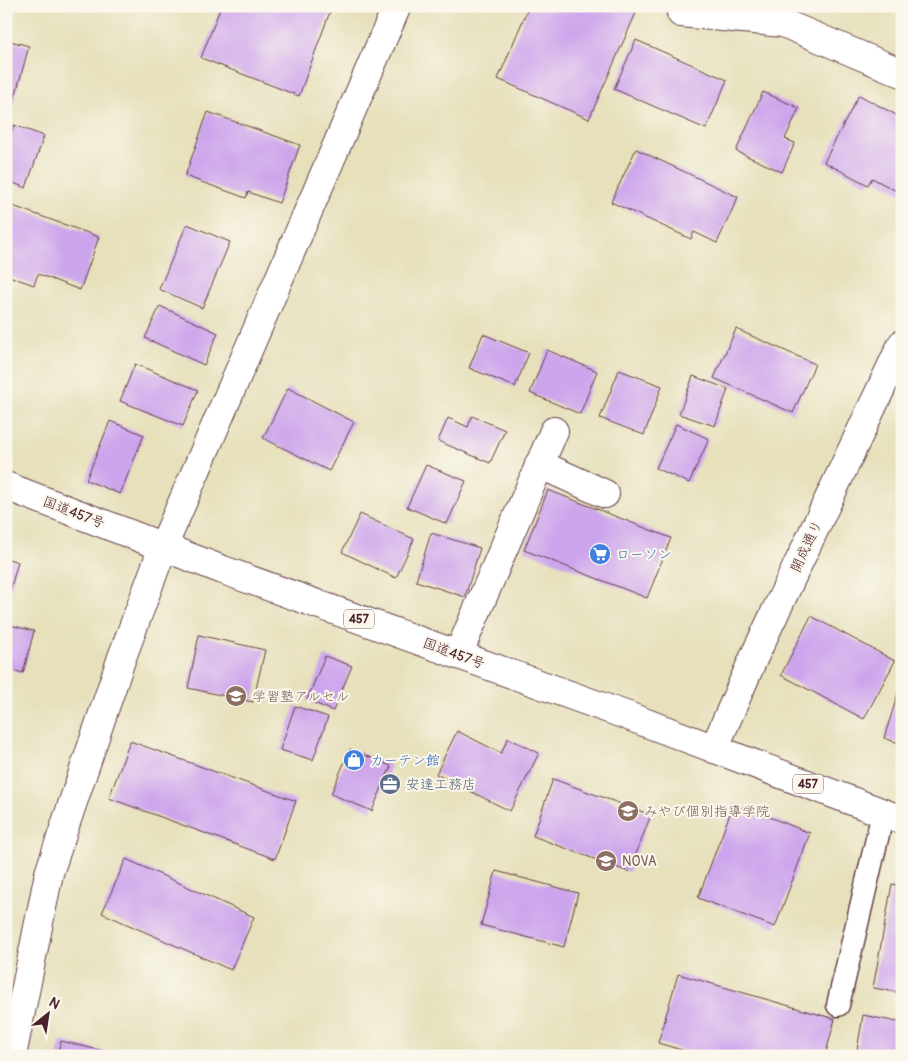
<svg xmlns="http://www.w3.org/2000/svg" width="908" height="1062" font-family="Pangolin,'Klee One',sans-serif">
<style>
.building{fill:#cda5ec}
.lines{fill:none;stroke-linecap:round;stroke-linejoin:round}
.service-casing{stroke:#613c41;stroke-width:25}
.minor-casing{stroke:#613c41;stroke-width:30}
.tertiary-casing{stroke:#613c41;stroke-width:30}
.trunk-casing{stroke:#613c41;stroke-width:30}
.service{stroke:#fff;stroke-width:22}
.minor{stroke:#fff;stroke-width:28}
.tertiary{stroke:#fff;stroke-width:28}
.trunk{stroke:#fff;stroke-width:28}
.labels{text-anchor:middle;stroke-width:4;stroke-linejoin:round;paint-order:stroke}
.shield{fill:#fbf7ec;stroke:#7f6065;stroke-width:1}
.shield-label{font-size:12px;font-weight:bold;fill:#4a1f2b}
.street-label{font-size:14px;fill:#4a1f2b;stroke:#fbf7ec}
.shop-label{font-size:14px;fill:#366cbe;stroke:#fbf7ec;text-anchor:start}
.education-label{font-size:14px;fill:#785e54;stroke:#fbf7ec;text-anchor:start}
.service-label{font-size:14px;fill:#4e5e75;stroke:#fbf7ec;text-anchor:start}
</style>
<rect width="100%" height="100%" fill="#fbf7ec"/>
<filter id="ink" filterUnits="userSpaceOnUse"><feTurbulence type="fractalNoise" baseFrequency=".02" numOctaves="2"/><feDisplacementMap in="SourceGraphic" scale="10" xChannelSelector="R" yChannelSelector="G"/><feConvolveMatrix kernelMatrix="1 2 1 2 8 2 1 2 1" color-interpolation-filters="sRGB"/></filter>
<filter id="wash" filterUnits="userSpaceOnUse"><feTurbulence type="fractalNoise" baseFrequency=".0096" numOctaves="4" result="noise"/><feDisplacementMap in="SourceGraphic" scale="20" xChannelSelector="R" yChannelSelector="G"/><feGaussianBlur stdDeviation="1.12" result="paint"/><feColorMatrix in="noise" values="0 0 0 0 0 0 0 0 0 0 0 0 0 0 0 0 0 1.4 0 .05"/><feComposite in="paint" operator="in"/></filter>
<g filter="url(#wash)">
<rect width="100%" height="100%" fill="#e6e0bb"/>
<g id="blocks">
<g class="building">
<path d="M 221,6 L 332,6 L 299,96 L 201,58 Z"/>
<path d="M 529,6 L 620,6 L 636,13 L 589,119 L 498,79 Z"/>
<path d="M 6,40 L 29,46 L 11,112 L 6,111 Z"/>
<path d="M 636,40 L 727,80 L 706,129 L 614,89 Z"/>
<path d="M 763,92 L 799,108 L 785,139 L 795,143 L 782,172 L 736,151 Z"/>
<path d="M 859,95 L 902,118 L 902,194 L 872,178 L 868,185 L 824,162 Z"/>
<path d="M 208,112 L 300,145 L 279,203 L 248,192 L 246,198 L 185,176 Z"/>
<path d="M 14,125 L 44,136 L 26,188 L 6,180 L 6,147 Z"/>
<path d="M 636,149 L 738,197 L 717,243 L 694,232 L 691,239 L 611,202 Z"/>
<path d="M 10,205 L 99,237 L 80,290 L 38,274 L 34,285 L 6,275 L 6,216 Z"/>
<path d="M 187,224 L 230,242 L 202,308 L 159,289 Z"/>
<path d="M 160,306 L 218,333 L 204,365 L 145,338 Z"/>
<path d="M 736,329 L 815,364 L 793,413 L 714,378 Z"/>
<path d="M 483,334 L 529,353 L 515,387 L 469,368 Z"/>
<path d="M 547,350 L 597,371 L 580,414 L 530,393 Z"/>
<path d="M 135,364 L 198,390 L 183,426 L 120,401 Z"/>
<path d="M 619,370 L 662,386 L 644,435 L 600,418 Z"/>
<path d="M 693,376 L 728,389 L 715,426 L 679,414 Z"/>
<path d="M 288,388 L 354,422 L 329,471 L 263,438 Z"/>
<path d="M 472,416 L 505,430 L 490,463 L 438,441 L 448,418 L 468,427 Z"/>
<path d="M 110,421 L 144,435 L 120,494 L 86,480 Z"/>
<path d="M 676,424 L 709,439 L 689,483 L 656,468 Z"/>
<path d="M 426,465 L 466,481 L 447,524 L 407,507 Z"/>
<path d="M 548,490 L 671,538 L 647,598 L 524,550 Z"/>
<path d="M 360,514 L 414,539 L 396,578 L 342,552 Z"/>
<path d="M 431,533 L 480,548 L 465,597 L 416,581 Z"/>
<path d="M 6,558 L 18,562 L 7,601 L 6,600 Z"/>
<path d="M 811,616 L 895,661 L 864,719 L 781,675 Z"/>
<path d="M 6,624 L 34,631 L 23,673 L 6,668 Z"/>
<path d="M 199,635 L 265,650 L 253,702 L 188,688 Z"/>
<path d="M 325,656 L 352,666 L 333,711 L 307,700 Z"/>
<path d="M 901,684 L 902,684 L 902,744 L 884,738 Z"/>
<path d="M 295,706 L 328,717 L 313,760 L 280,750 Z"/>
<path d="M 457,731 L 501,753 L 508,738 L 539,753 L 510,811 L 436,774 Z"/>
<path d="M 130,741 L 296,801 L 275,859 L 109,798 Z"/>
<path d="M 350,749 L 391,766 L 372,811 L 331,794 Z"/>
<path d="M 553,779 L 651,815 L 629,872 L 533,836 Z"/>
<path d="M 734,803 L 810,833 L 775,927 L 698,898 Z"/>
<path d="M 126,859 L 254,917 L 231,970 L 102,913 Z"/>
<path d="M 496,871 L 578,893 L 564,947 L 481,925 Z"/>
<path d="M 892,884 L 902,886 L 902,993 L 873,988 Z"/>
<path d="M 678,974 L 835,1019 L 825,1056 L 702,1056 L 658,1043 Z"/>
<path d="M 863,1015 L 902,1023 L 902,1056 L 856,1056 Z"/>
<path d="M 61,1041 L 120,1055 L 120,1056 L 57,1056 Z"/>
</g>
</g>
</g>
<g filter="url(#ink)">
<use href="#blocks" fill-opacity="0" stroke="#613c41" stroke-width="1"/>
<g class="lines">
<g class="service-casing">
<path id="service" d="M 838,1005 L 883,813"/>
</g>
<g class="minor-casing">
<g id="minor">
<path d="M 681,13 L 783,23 L 902,73"/>
<path d="M 539,464 L 605,494"/>
<path d="M 163,547 L 397,6"/>
<path d="M 458,655 L 554,431"/>
</g>
</g>
<g class="tertiary-casing">
<g id="tertiary">
<path d="M 714,749 L 754,657 L 902,344"/>
<path d="M 12,1056 L 49,873 L 121,660 L 163,547"/>
</g>
</g>
<g class="trunk-casing">
<path id="trunk" d="M 6,486 L 223,570 L 628,716 L 902,820"/>
</g>
<use href="#service" class="service"/>
<use href="#minor" class="minor"/>
<use href="#tertiary" class="tertiary"/>
<use href="#trunk" class="trunk"/>
</g>
</g>
<defs>
<g id="supermarket-disc" transform="scale(1.125)"><circle r="9.5" fill="#3f7fe0" stroke="#fbf7ec"/><path d="M-6-5.5h2.5l.6 2H6L4.5 2H-2.5L-4.4-4H-6ZM-1.5 3.2a1.3 1.3 0 1 0 .1 0ZM3 3.2a1.3 1.3 0 1 0 .1 0Z" fill="#fff"/></g>
<g id="school-disc" transform="scale(1.125)"><circle r="9.5" fill="#8d6e63" stroke="#fbf7ec"/><path d="M0-5L7-2L0 1L-7-2ZM-4 1L0 2.5L4 1V4Q0 6-4 4Z" fill="#fff"/></g>
<g id="shop-disc" transform="scale(1.125)"><circle r="9.5" fill="#3f7fe0" stroke="#fbf7ec"/><path d="M-5-2.5h2.3a2.7 3.5 0 0 1 5.4 0H5L5.5 6h-11ZM-1.5-2.5h3a1.5 2.3 0 0 0-3 0Z" fill="#fff"/></g>
<g id="office-disc" transform="scale(1.125)"><circle r="9.5" fill="#5c6f8a" stroke="#fbf7ec"/><path d="M-6-3h4V-5.5h4V-3h4V5H-6ZM-1-4.5V-3h2v-1.5ZM-6 0V1H6V0Z" fill="#fff"/></g>
</defs>
<g fill-rule="evenodd">
<use href="#supermarket-disc" x="600" y="554"/>
<use href="#school-disc" x="236" y="696"/>
<use href="#shop-disc" x="354" y="760"/>
<use href="#office-disc" x="390" y="784"/>
<use href="#school-disc" x="628" y="811"/>
<use href="#school-disc" x="606" y="861"/>
</g>
<g class="labels">
<g class="shield">
<rect x="344" y="609.5" width="30" height="19" rx="4"/>
<rect x="793" y="774.5" width="30" height="19" rx="4"/>
</g>
<g class="shield-label">
<text x="359" y="623">457</text>
<text x="808" y="788">457</text>
</g>
<g class="street-label">
<text transform="translate(74 512) rotate(21)" y="5">国道457号</text>
<text transform="translate(806 546) rotate(-65)" y="5">開成通り</text>
<text transform="translate(454 653) rotate(20)" y="5">国道457号</text>
</g>
<g class="shop-label">
<text x="616" y="559">ローソン</text>
<text x="370" y="765">カーテン館</text>
</g>
<g class="education-label">
<text x="252" y="701">学習塾アルセル</text>
<text x="644" y="816">みやび個別指導学院</text>
<text x="622" y="866">NOVA</text>
</g>
<g class="service-label">
<text x="406" y="789">安達工務店</text>
</g>
</g>
<rect width="908" height="1062" fill="none" stroke="#fbf7ec" stroke-width="25"/>
<g transform="translate(48 1014) rotate(30)" stroke="#fbf7ec" stroke-width="4" paint-order="stroke">
<path d="M0-4L9 19L0 12L-9 19Z" fill="#4a1f2b"/>
<text y="-8" font-size="14" font-weight="bold" text-anchor="middle" fill="#4a1f2b">N</text>
</g>
</svg>
